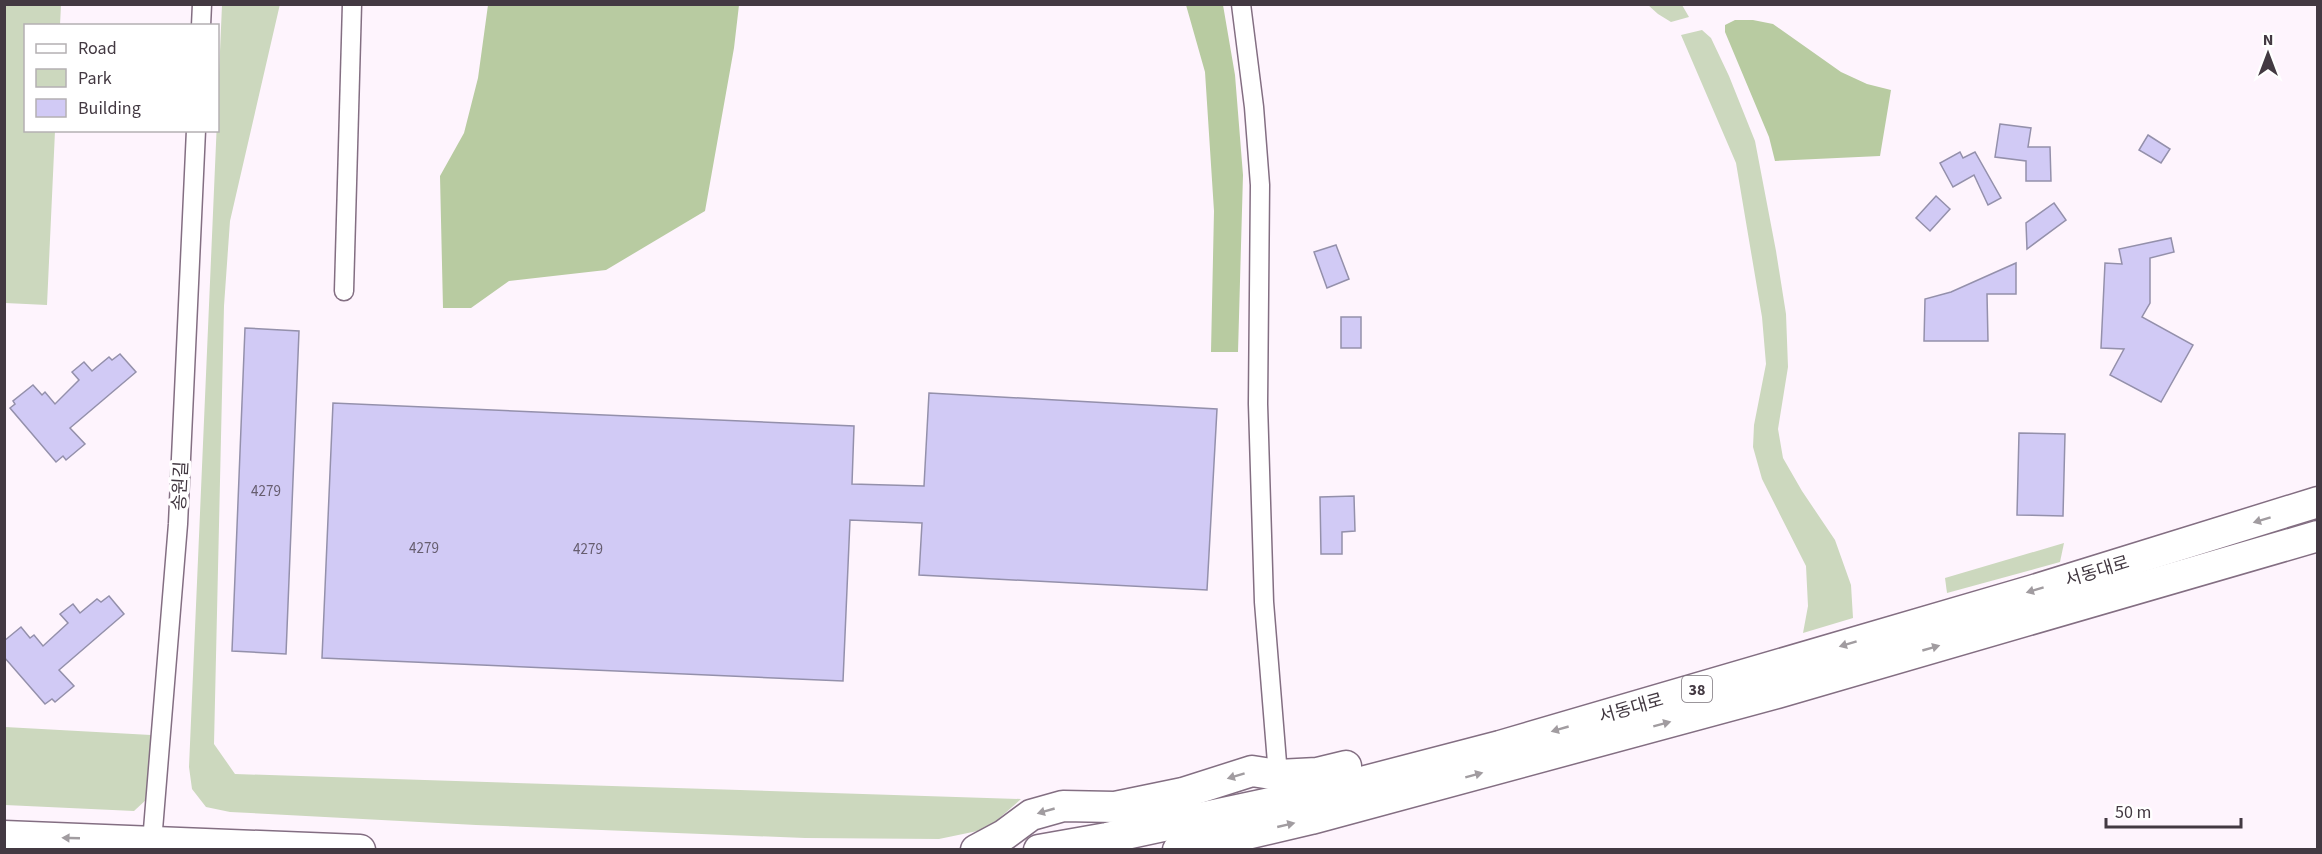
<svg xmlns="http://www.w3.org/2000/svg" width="2322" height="854" font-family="'Source Sans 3','Noto Sans KR',sans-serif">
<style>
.green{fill:#ccd8be}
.forest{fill:#b8cba1}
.building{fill:#d1caf5;stroke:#9490ab;stroke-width:1.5}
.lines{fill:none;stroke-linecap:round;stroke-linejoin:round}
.minor-casing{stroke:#836e82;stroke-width:21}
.primary-casing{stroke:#836e82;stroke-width:33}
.minor{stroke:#fff;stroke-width:18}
.primary{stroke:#fff;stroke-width:30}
.oneway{fill:#a19ca0}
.labels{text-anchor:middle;stroke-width:6;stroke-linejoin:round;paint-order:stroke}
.number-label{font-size:15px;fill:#665d6f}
.shield{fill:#fff;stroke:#7b747b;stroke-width:1.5}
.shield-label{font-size:16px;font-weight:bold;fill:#433942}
.street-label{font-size:18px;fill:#433942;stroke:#fff}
</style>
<rect width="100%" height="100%" fill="#fef4fd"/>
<g class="green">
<path d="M 5,4 L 61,5 L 60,25 L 26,26 L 26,130 L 55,131 L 47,305 L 5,303 Z"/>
<path d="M 280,4 L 230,221 L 224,306 L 214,744 L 235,774 L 1021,799 L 987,829 L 939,839 L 805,838 L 476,825 L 230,812 L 206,807 L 192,789 L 189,767 L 222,5 Z"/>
<path d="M 1648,5 L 1682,5 L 1689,17 L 1671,22 L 1658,14 Z"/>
<path d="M 1702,30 L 1711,38 L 1729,76 L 1755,141 L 1776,251 L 1786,314 L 1788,367 L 1778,429 L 1783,458 L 1802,491 L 1835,540 L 1851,585 L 1853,618 L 1803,633 L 1808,606 L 1806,566 L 1762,479 L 1753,447 L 1754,425 L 1766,364 L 1762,317 L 1736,163 L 1681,35 Z"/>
<path d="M 2064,543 L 2060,562 L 1947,593 L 1945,578 Z"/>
<path d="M 5,727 L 151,735 L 148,798 L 134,811 L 5,805 Z"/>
</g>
<g class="forest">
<path d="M 488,5 L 739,5 L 734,48 L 705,211 L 606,270 L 509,281 L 471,308 L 443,308 L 440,176 L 464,133 L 478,78 Z"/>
<path d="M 1186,5 L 1223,5 L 1235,75 L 1243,175 L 1238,352 L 1211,352 L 1214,211 L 1205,72 Z"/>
<path d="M 1735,20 L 1753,20 L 1773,24 L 1841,72 L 1867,84 L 1891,90 L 1880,156 L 1775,161 L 1769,137 L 1725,32 L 1725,25 Z"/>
</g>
<g class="building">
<path d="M 2000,124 L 2031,128 L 2028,147 L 2050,147 L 2051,181 L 2026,181 L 2026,161 L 1995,157 Z"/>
<path d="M 2148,135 L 2170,149 L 2161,163 L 2139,150 Z"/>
<path d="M 1960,152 L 1963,158 L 1975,152 L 2001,198 L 1988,205 L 1974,175 L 1953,187 L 1940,163 Z"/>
<path d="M 1936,196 L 1950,209 L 1930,231 L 1916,218 Z"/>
<path d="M 2054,203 L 2066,220 L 2027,249 L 2026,223 Z"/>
<path d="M 2171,238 L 2174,252 L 2150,258 L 2150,303 L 2142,317 L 2193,345 L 2161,402 L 2110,375 L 2124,349 L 2101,348 L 2105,263 L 2122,264 L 2119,249 Z"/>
<path d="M 1336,245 L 1349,279 L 1327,288 L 1314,252 Z"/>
<path d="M 2016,263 L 2016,294 L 1987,294 L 1988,341 L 1924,341 L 1925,299 L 1951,292 Z"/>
<rect x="1341" y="317" width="20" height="31"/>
<path d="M 245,328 L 299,331 L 286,654 L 232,651 Z"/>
<path d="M 120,354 L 136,372 L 70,428 L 85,444 L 66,460 L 63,456 L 56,462 L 10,408 L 15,404 L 13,401 L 33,385 L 42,395 L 45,392 L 55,404 L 79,380 L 72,372 L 84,362 L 92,371 L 109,357 L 112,360 Z"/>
<path d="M 929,393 L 1217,409 L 1207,590 L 919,575 L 922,523 L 850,520 L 843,681 L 322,658 L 333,403 L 854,426 L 852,484 L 924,486 Z"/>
<path d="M 2019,433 L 2065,434 L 2063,516 L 2017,515 Z"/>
<path d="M 1354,496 L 1355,531 L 1342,532 L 1342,554 L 1321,554 L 1320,497 Z"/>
<path d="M 109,596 L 124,614 L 59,670 L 74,686 L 55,702 L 52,699 L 45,704 L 4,657 L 4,641 L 21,627 L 30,638 L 34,635 L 43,646 L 68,623 L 60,614 L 73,604 L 80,613 L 97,599 L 101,602 Z"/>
</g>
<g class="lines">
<g class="minor-casing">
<g id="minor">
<path d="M 1241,4 L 1254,107 L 1260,185 L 1258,404 L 1264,602 L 1278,775"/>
<path d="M 201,26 L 202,4"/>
<path d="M 344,291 L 352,4"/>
<path d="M 152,842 L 178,524 L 196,130"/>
</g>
</g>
<g class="primary-casing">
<g id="primary">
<path d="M 4,836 L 360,850"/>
<path d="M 976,850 L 1004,835 L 1031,815 L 1063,806 L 1115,807 L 1183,793 L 1252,771 L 1278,775 L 1317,773 L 1346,766"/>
<path d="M 1039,850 L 1107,838 L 1331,790 L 1500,746 L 2034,590 L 2318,502"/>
<path d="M 1178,850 L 1311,819 L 1777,693 L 2318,536"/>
</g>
</g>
<use href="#minor" class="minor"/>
<use href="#primary" class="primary"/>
</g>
<defs><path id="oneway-solid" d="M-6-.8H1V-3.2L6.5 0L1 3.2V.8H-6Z" transform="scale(1.5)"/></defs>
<g class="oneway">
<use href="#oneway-solid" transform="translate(2262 520) rotate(163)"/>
<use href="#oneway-solid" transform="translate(2035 590) rotate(163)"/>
<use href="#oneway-solid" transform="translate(1848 644) rotate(163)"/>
<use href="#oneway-solid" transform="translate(1931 648) rotate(-16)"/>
<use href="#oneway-solid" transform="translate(1662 724) rotate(-15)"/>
<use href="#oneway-solid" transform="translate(1560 729) rotate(164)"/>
<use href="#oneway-solid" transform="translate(1474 775) rotate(-15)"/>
<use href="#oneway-solid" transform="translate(1236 776) rotate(163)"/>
<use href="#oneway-solid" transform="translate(1046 811) rotate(164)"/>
<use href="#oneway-solid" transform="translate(1286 825) rotate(-13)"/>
<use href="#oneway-solid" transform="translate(71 838) rotate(-178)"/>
</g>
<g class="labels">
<g class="number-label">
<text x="266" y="496">4279</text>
<text x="424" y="553">4279</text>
<text x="588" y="554">4279</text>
</g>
<rect class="shield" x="1682" y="676" width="30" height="26" rx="4.5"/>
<g class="shield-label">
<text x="1697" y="695">38</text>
</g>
<g class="street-label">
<text transform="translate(180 486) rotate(-87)" y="6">송원길</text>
<text transform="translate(2097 571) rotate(-17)" y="6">서동대로</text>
<text transform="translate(1631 708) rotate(-16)" y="6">서동대로</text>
</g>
</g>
<rect width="2322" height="854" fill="none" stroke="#433942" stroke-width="12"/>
<rect x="24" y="24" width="195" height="108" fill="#ffffff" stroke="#b4b0b3" stroke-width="1.5"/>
<rect x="36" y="44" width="30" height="9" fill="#ffffff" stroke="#b4b0b3" stroke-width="1.5"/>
<text x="78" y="54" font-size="18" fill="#433942">Road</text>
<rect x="36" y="69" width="30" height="18" fill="#ccd8be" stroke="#b4b0b3" stroke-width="1.5"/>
<text x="78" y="84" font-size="18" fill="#433942">Park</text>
<rect x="36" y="99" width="30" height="18" fill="#d1caf5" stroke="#b4b0b3" stroke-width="1.5"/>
<text x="78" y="114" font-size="18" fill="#433942">Building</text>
<g transform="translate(2268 54)" stroke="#ffffff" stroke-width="4.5" paint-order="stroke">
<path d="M0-4.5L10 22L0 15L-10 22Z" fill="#433942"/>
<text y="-9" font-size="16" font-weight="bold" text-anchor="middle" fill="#433942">N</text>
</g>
<path d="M2106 818v9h135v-9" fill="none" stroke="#433942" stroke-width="3"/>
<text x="2115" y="818" font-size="18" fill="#433942" stroke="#ffffff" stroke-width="4.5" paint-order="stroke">50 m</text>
</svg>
